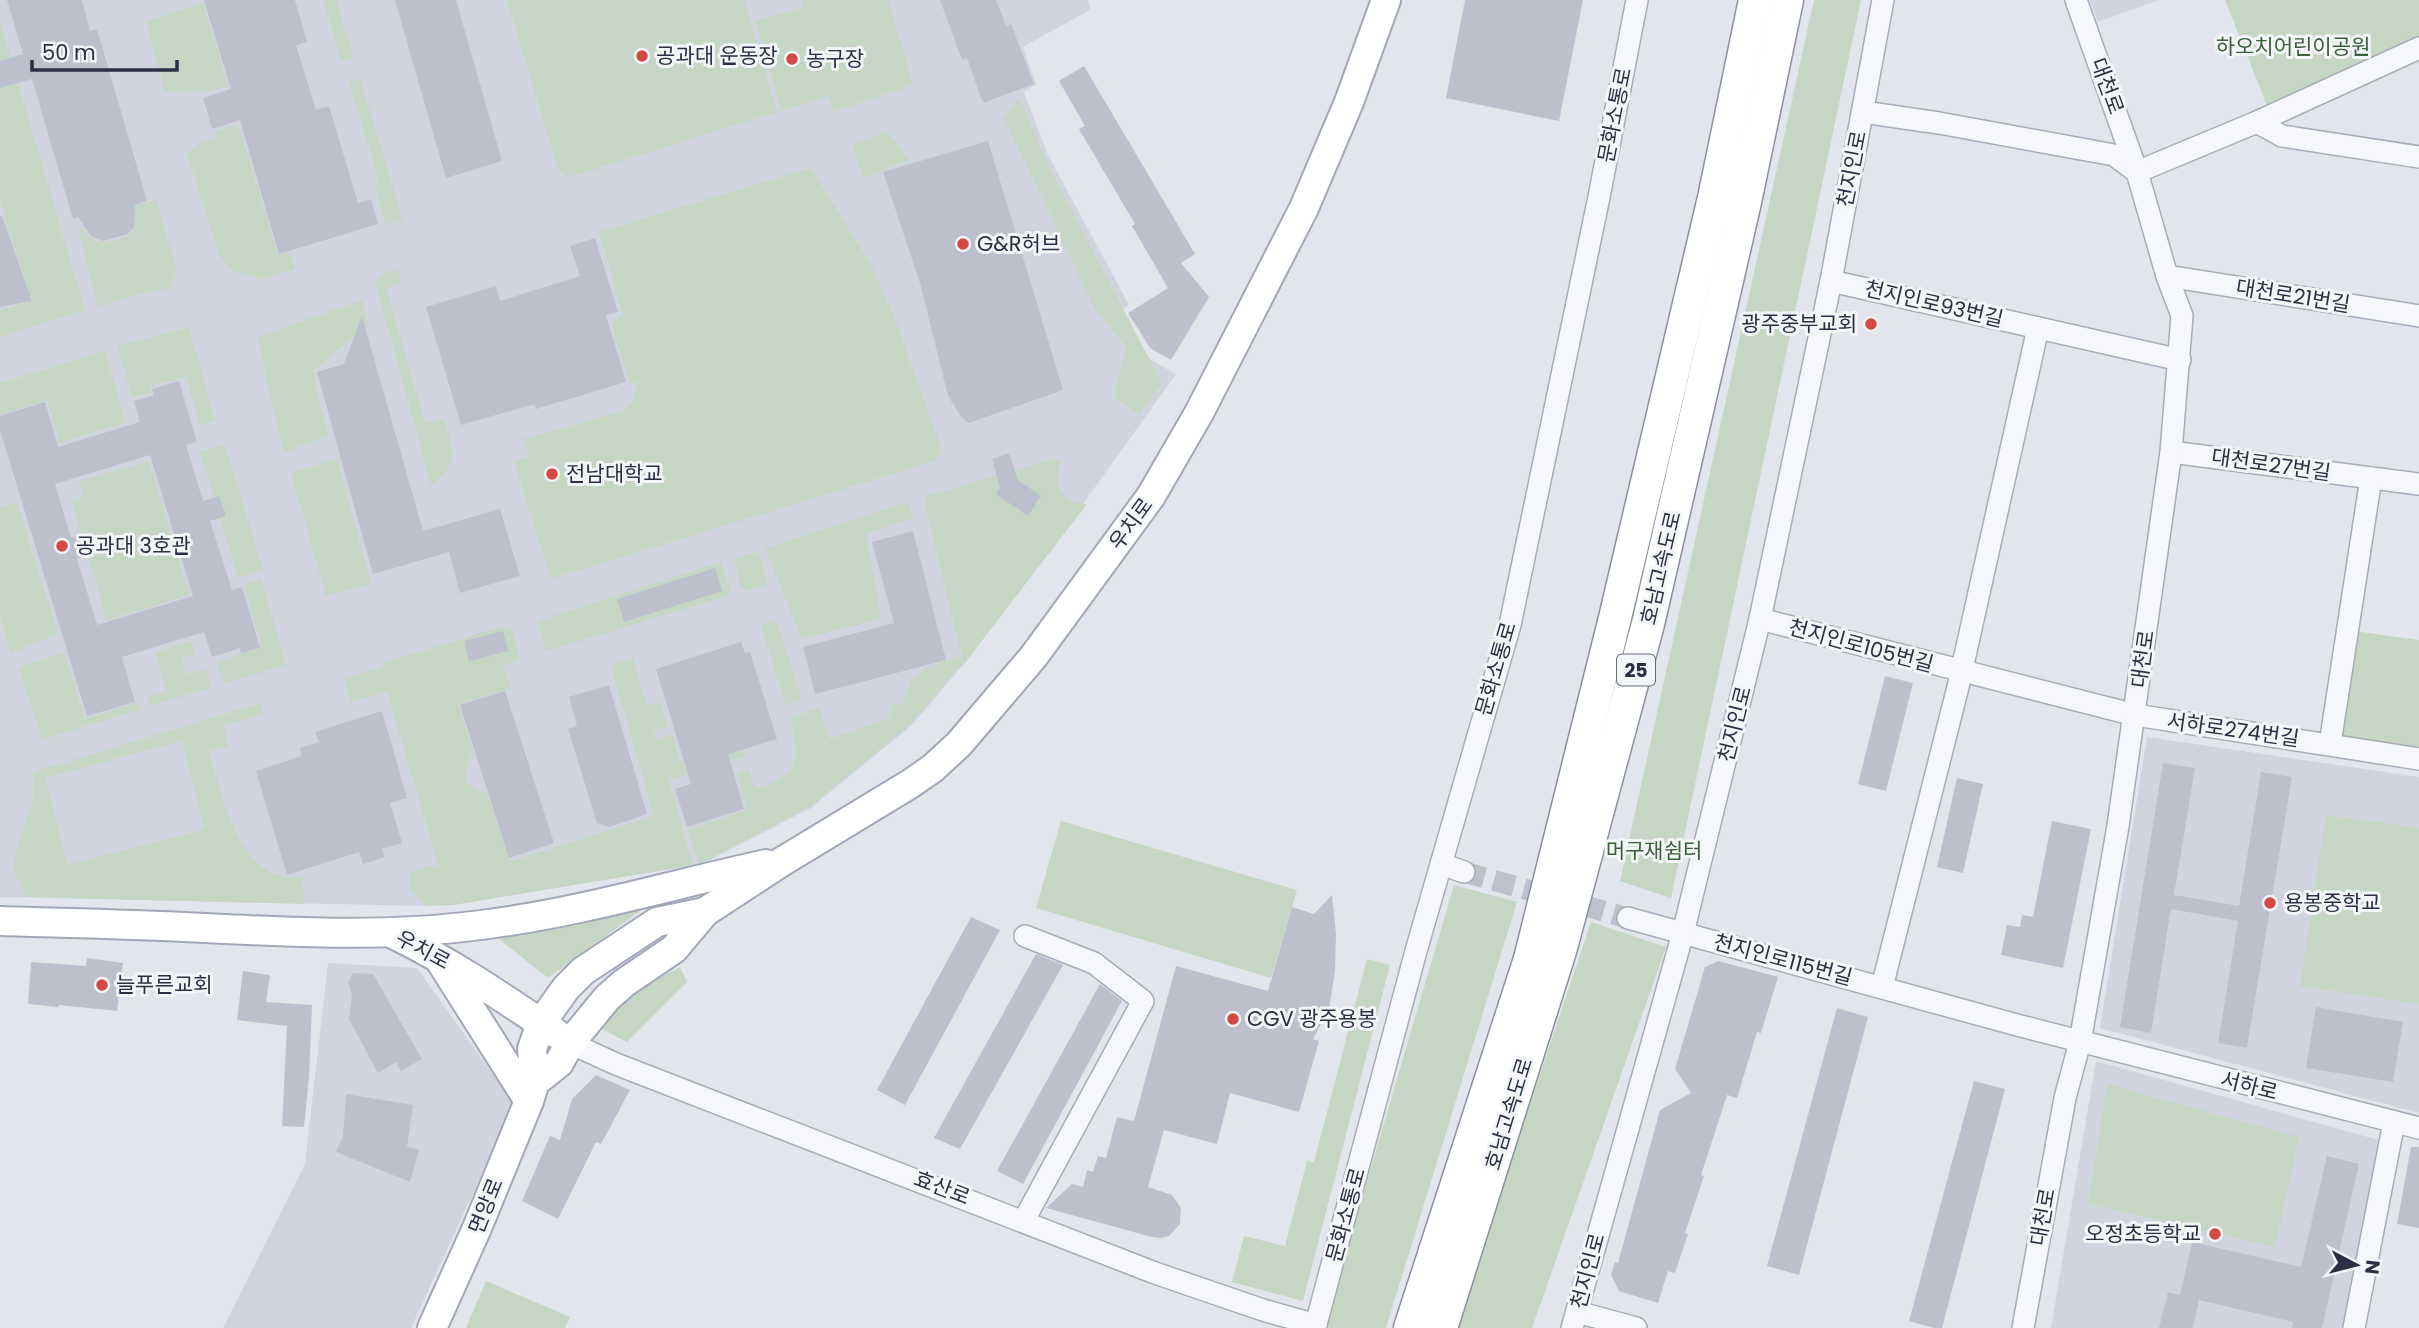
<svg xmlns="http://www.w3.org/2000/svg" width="2419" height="1328" font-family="Poppins,'Noto Sans KR',sans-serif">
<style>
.built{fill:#d1d4de}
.green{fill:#c6d6c4;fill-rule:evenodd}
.building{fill:#bdc0cc;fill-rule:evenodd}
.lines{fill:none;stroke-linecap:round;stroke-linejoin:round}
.minor-tunnel{stroke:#bec1cb;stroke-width:21;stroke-dasharray:21 10;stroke-linecap:butt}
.minor-casing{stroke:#a8abb7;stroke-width:24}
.major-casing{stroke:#a2a7b8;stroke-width:32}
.highway-casing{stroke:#8a90a3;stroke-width:35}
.minor{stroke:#f6f7fa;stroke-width:21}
.major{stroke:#fff;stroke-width:28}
.highway{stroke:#fff;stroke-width:32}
.poi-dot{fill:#d44845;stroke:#f3f5f9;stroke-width:2.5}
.labels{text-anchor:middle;stroke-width:6;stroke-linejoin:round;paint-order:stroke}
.shield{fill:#f3f5f9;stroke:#666a7b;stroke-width:2}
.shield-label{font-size:19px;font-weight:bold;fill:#2a2f45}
.park-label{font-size:21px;fill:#386137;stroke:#f3f5f9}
.poi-label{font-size:21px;fill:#2a2f45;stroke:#f3f5f9;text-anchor:start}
.street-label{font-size:21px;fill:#2a2f45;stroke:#f3f5f9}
</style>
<rect width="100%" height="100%" fill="#e3e5ec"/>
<g class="built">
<path d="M 0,0 L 1088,0 L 1090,10 L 1023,47 L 1036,85 L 1024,92 L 1048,155 L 1129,305 L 1119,310 L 1147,358 L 1176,374 L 1032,575 L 964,664 L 912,725 L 811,808 L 702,864 L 453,905 L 426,906 L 0,897 Z"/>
<path d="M 2090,0 L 2158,0 L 2098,22 Z"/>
<path d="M 2147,737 L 2419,777 L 2419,1113 L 2100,1028 Z"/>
<path d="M 328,963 L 417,968 L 514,1104 L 411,1328 L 223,1328 L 305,1164 Z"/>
<path d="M 2096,1061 L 2382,1141 L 2345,1328 L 2051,1328 Z"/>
</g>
<g class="green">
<path d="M 323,0 L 336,0 L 354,58 L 342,62 Z"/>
<path d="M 507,0 L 744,0 L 777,112 L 577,175 L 566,176 L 559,172 Z"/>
<path d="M 801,0 L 888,0 L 913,85 L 833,112 L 828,96 L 781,111 L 756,21 L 803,7 Z"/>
<path d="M 1814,0 L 1861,0 L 1671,898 L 1620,881 Z"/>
<path d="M 2225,0 L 2419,0 L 2419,40 L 2268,108 Z"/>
<path d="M 203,3 L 228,86 L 203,93 L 201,89 L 189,93 L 165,91 L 146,21 Z"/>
<path d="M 0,22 L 85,310 L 0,337 L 0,311 L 32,301 L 0,201 Z"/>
<path d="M 360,79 L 403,220 L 386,226 L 374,183 L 379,181 L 349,82 Z"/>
<path d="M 1019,98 L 1048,165 L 1162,383 L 1139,415 L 1115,398 L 1115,389 L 1126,347 L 1095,309 L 1004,118 Z"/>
<path d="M 238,124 L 278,255 L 290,253 L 295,269 L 260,280 C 238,264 237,285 219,253 L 187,154 L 201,142 L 216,138 L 216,131 Z"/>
<path d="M 887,131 L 909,160 L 864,178 L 855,156 L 853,145 Z"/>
<path d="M 811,168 L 873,268 L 898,327 L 942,450 L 935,461 L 551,579 L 514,461 L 529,457 L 523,439 L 624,411 L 633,401 L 638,382 L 630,383 L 611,322 L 623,315 L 599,232 Z"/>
<path d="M 156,200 L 177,272 L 170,288 C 145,292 123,300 98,306 L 78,230 L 83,228 C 84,229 90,237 90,238 C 102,247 126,239 135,230 L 134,206 Z"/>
<path d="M 398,269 L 402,283 L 386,288 L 425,423 L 444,419 C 453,450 461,463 431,485 L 376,284 L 381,274 Z"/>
<path d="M 362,300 L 368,324 L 314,370 L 318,399 L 329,435 L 284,453 L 257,337 Z"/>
<path d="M 189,327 L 215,421 L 200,425 L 186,377 L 150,386 L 151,392 L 132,398 L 118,346 Z"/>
<path d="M 105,351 L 126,422 L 60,443 L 47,400 L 0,415 L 0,383 Z"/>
<path d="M 225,445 L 263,570 L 238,577 L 200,452 Z"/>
<path d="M 337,459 L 371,584 L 326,596 L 291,472 Z"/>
<path d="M 1053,459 L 1061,462 C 1052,484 1062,504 1087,504 L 964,664 L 925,507 L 927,496 Z"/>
<path d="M 149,461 L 189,595 L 107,620 L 72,501 L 84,497 L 79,481 Z"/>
<path d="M 908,502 L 914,518 L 866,533 L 881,619 L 802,639 L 765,548 Z"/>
<path d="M 17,503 L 58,634 L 11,653 L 0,617 L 0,507 Z"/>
<path d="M 759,552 L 768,584 L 751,590 L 745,590 L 740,584 L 734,558 Z"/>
<path d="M 721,562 L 731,593 L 725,597 L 550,650 L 546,650 L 537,621 Z"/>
<path d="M 261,579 L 286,665 L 223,684 L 217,661 L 262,647 L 244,584 Z"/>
<path d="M 776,620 L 802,700 L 786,706 L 761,625 Z"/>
<path d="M 512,627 L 519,660 L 503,665 L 511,689 L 458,704 L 474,752 C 461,771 461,787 486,792 L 511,861 L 654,816 L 611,666 L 633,658 L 647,706 L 661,702 L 668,726 L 654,731 L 657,740 L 672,735 L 681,762 L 741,745 L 745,757 L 672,779 L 668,777 L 693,865 L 453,905 L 426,906 L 410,890 L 411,872 L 427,866 L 439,868 L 387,691 L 351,702 L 344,678 L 381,668 L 385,662 L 497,628 Z"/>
<path d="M 2354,631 L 2419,640 L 2419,753 L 2345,741 L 2337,729 Z"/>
<path d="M 191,641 L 195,654 L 182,658 L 186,674 L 206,669 L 211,688 L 149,706 L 147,697 L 166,692 L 155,652 Z"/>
<path d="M 64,653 L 85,719 L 138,702 L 141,709 L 42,740 L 19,667 Z"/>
<path d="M 960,656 L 962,664 L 910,724 L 811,806 L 700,864 L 687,830 L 747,810 L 737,773 L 748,770 L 753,784 L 761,788 C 801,773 800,756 790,718 L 818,708 L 830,739 L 888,719 L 892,705 L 903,703 L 912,679 L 919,675 L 924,668 Z"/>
<path d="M 261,703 L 264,714 L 224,725 L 228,746 L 209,752 C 224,798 237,882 301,877 L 305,904 L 26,897 L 14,871 L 16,850 L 33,800 L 33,772 ZM 182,741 L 205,829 L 68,865 L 45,778 Z"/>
<path d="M 2326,815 L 2419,828 L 2419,1004 L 2300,986 Z"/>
<path d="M 1061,821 L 1297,890 L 1271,978 L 1036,908 Z"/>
<path d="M 688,876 L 548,978 L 481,925 Z"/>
<path d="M 1454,885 L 1517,902 L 1386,1328 L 1324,1328 Z"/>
<path d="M 1591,922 L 1666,947 L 1532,1328 L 1455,1328 Z"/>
<path d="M 1367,959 L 1390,965 L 1303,1301 L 1232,1282 L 1244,1236 L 1285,1246 L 1307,1161 L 1314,1162 Z"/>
<path d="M 680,967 L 687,982 L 627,1042 L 594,1025 L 612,1004 Z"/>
<path d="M 2107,1084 L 2299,1137 L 2275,1247 L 2088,1204 Z"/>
<path d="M 486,1281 L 570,1317 L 565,1328 L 466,1328 Z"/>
</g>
<g class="building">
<path d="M 7,0 L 82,0 L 90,31 L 97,29 L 147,201 L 135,205 L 134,227 L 128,234 L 103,241 L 91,236 L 78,217 L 73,219 L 32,79 L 0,88 L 0,61 L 23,54 Z"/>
<path d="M 204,0 L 295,0 L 307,42 L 296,45 L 316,110 L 329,106 L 358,203 L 371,199 L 378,224 L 279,254 L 240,120 L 212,129 L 208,114 L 203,98 L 231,89 Z"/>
<path d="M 395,0 L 456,0 L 502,161 L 446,178 Z"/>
<path d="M 940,0 L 996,0 L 1006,26 L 1011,24 L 1034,84 L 983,103 L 967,58 L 962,60 Z"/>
<path d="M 1465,0 L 1583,0 L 1559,121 L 1446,98 Z"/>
<path d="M 1084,66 L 1195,254 L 1181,263 L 1209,297 L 1171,360 L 1150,348 L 1128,313 L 1168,288 L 1132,226 L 1135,224 L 1079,129 L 1085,126 L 1059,81 Z"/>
<path d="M 988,141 L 1063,390 L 969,423 L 962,418 L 948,396 L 920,283 L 883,172 Z"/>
<path d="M 0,216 L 2,216 L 32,301 L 0,307 Z"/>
<path d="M 595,238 L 618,312 L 606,315 L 626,382 L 536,409 L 535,404 L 461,425 L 426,307 L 496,286 L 500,301 L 580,276 L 570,246 Z"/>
<path d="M 362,316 L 423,531 L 500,509 L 520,576 L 460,593 L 449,552 L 373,574 L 317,372 L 344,364 Z"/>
<path d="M 179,381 L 197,442 L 186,445 L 203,501 L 219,496 L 226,516 L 210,521 L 232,590 L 242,587 L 260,648 L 241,653 L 240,648 L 212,657 L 204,632 L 122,657 L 135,702 L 87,716 L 0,430 L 0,416 L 45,402 L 58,447 L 140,422 L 134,401 L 154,395 L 152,389 ZM 150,455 L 193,596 L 97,625 L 77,559 L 92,554 L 86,533 L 71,538 L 55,484 Z"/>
<path d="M 1009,453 L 1018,480 L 1041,496 L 1028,516 L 996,494 L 1000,487 L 992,459 Z"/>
<path d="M 913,531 L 946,660 L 815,694 L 803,647 L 894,623 L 872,542 Z"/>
<path d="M 715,568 L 722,591 L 624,622 L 617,599 Z"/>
<path d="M 503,631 L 508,651 L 469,661 L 464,641 Z"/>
<path d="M 741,642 L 745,653 L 750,652 L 777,739 L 728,754 L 744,809 L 687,827 L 675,789 L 691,784 L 656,669 Z"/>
<path d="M 1885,676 L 1913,683 L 1886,791 L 1858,784 Z"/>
<path d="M 609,685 L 647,814 L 609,827 L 597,823 L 568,729 L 577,726 L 569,697 Z"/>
<path d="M 505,691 L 554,843 L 509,858 L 460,705 Z"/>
<path d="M 382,711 L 407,798 L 390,803 L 402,843 L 382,849 L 385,857 L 363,864 L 359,852 L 287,875 L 256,771 L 302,756 L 300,748 L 319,742 L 315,732 Z"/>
<path d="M 2163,763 L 2195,768 L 2174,895 L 2239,906 L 2261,772 L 2292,777 L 2247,1048 L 2218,1043 L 2238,921 L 2171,909 L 2151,1033 L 2120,1027 Z"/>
<path d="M 1957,778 L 1983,784 L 1963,873 L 1937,867 Z"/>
<path d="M 2052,821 L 2091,829 L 2063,968 L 2001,955 L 2007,925 L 2020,927 L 2022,915 L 2033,917 Z"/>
<path d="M 1332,895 L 1336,934 L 1335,971 L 1329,1009 L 1313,1039 L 1319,1041 L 1299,1112 L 1230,1093 L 1217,1144 L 1164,1130 L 1148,1187 L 1172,1195 L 1181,1208 L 1180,1224 L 1169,1236 L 1161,1238 L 1152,1237 L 1046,1208 L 1072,1184 L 1083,1187 L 1087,1170 L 1093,1172 L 1098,1156 L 1106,1158 L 1117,1117 L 1134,1121 L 1176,966 L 1268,991 L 1292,907 L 1314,914 Z"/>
<path d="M 971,917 L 1000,930 L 905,1105 L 877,1090 Z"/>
<path d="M 1036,954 L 1063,965 L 960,1149 L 934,1138 Z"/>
<path d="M 87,958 L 123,963 L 117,1011 L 59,1005 L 58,1007 L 28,1004 L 31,962 L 86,966 Z"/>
<path d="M 1718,961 L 1778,977 L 1761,1033 L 1757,1032 L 1737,1098 L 1727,1095 L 1701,1175 L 1704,1176 L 1685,1233 L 1688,1234 L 1675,1273 L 1668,1271 L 1658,1303 L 1619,1291 L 1611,1275 L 1615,1262 L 1618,1263 L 1660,1110 L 1691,1093 L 1675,1069 L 1705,967 Z"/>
<path d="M 243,971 L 270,975 L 266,1002 L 312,1005 L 309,1077 L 304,1127 L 282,1126 L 287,1026 L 237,1020 Z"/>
<path d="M 353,973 L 373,974 L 422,1059 L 401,1071 L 396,1062 L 378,1073 L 349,1019 L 352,995 L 348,982 Z"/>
<path d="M 1100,984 L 1122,1001 L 1023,1184 L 997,1171 Z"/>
<path d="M 2316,1007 L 2403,1022 L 2393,1082 L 2306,1068 Z"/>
<path d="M 1837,1008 L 1868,1017 L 1799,1275 L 1767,1266 Z"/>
<path d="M 596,1075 L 630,1090 L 601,1144 L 596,1142 L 558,1219 L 522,1201 L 550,1136 L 560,1140 L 572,1099 Z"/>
<path d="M 1974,1081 L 2005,1089 L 1942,1328 L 1934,1328 L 1909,1321 Z"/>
<path d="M 346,1094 L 413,1105 L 407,1147 L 419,1150 L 410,1182 L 336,1152 L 343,1136 Z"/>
<path d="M 2411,1147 L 2419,1147 L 2419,1228 L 2397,1224 Z"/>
<path d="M 2327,1156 L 2359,1164 L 2322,1328 L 2292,1328 L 2293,1322 L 2199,1300 L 2193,1328 L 2159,1328 L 2168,1292 L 2180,1295 L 2192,1242 L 2301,1267 Z"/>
</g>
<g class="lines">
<path class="minor-tunnel" d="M 1464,872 L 1628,918"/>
<g class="minor-casing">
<g id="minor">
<path d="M 1863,112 L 1939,123 L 2114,155 L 2137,172 L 2257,122 L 2419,48"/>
<path d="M 2257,122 L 2282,136 L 2419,157"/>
<path d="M 2167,276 L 2419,316"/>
<path d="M 1831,281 L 2180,360"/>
<path d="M 2171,452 L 2419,484"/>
<path d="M 1760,619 L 2135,715 L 2419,759"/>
<path d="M 2330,744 L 2371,478"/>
<path d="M 1441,864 L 1464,872"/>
<path d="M 1628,918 L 2017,1025 L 2419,1128"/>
<path d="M 1882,987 L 1958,687 L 2038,328"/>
<path d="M 570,1043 L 616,1064 L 1155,1273 L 1263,1310 L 1316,1325"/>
<path d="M 1024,1220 L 1143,1001 L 1094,963 L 1025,936"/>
<path d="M 1577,1312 L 1636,1328"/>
<path d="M 1315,1328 L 1416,951 L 1510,625 L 1599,197 L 1637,0"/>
<path d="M 1572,1328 L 1683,933 L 1760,619 L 1831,281 L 1883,0"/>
<path d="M 2023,1328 L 2065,1098 L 2080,1042 L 2118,826 L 2171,452 L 2182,316 L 2167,276 L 2137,172 L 2076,0"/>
<path d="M 2354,1328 L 2394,1122"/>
</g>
</g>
<g class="major-casing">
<g id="major">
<path d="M 0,921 C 62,923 123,924 185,927 C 284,932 383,938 481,925 C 578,913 671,885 766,864"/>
<path d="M 391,933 C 451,962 502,997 557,1034"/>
<path d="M 441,962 L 529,1101"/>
<path d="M 535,1082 L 559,1063 L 570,1043 L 607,998 L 624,983 L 674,949 L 705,912 L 783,861 L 910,784 L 933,768 L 959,744 L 1034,656 L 1151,496 L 1199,413 L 1304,208 L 1349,102 L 1386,0"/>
<path d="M 432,1328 L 477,1228 L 529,1101 L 535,1082 L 532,1049 L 541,1023 L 566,988 L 583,971 L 657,922 L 705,912"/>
</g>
</g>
<g class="highway-casing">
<g id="highway">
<path d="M 1410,1328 L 1530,959 L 1615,618 L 1714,198 L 1755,0"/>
<path d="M 1441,1328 L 1560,951 L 1648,624 L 1745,202 L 1787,0"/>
</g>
</g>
<use href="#minor" class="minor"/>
<use href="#major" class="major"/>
<use href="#highway" class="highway"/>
</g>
<g class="poi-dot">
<circle cx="642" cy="56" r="7"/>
<circle cx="792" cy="59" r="7"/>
<circle cx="963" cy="244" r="7"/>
<circle cx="1871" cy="324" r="7"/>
<circle cx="552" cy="474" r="7"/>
<circle cx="62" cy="546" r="7"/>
<circle cx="2270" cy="903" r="7"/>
<circle cx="102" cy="985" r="7"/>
<circle cx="1233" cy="1019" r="7"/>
<circle cx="2215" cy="1234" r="7"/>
</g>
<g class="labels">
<rect class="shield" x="1617" y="654.5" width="38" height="31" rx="5"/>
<g class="shield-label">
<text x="1636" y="677">25</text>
</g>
<g class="park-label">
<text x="2293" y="54">하오치어린이공원</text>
<text x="1654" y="858">머구재쉼터</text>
</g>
<g class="poi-label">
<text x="656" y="63">공과대 운동장</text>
<text x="806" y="66">농구장</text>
<text x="977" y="251">G&amp;R허브</text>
<text x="1857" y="331" text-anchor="end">광주중부교회</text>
<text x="566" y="481">전남대학교</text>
<text x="76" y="553">공과대 3호관</text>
<text x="2284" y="910">용봉중학교</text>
<text x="116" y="992">늘푸른교회</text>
<text x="1247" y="1026">CGV 광주용봉</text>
<text x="2201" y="1241" text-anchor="end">오정초등학교</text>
</g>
<g class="street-label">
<text transform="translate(2107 86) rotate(70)" y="7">대천로</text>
<text transform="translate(1615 115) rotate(-79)" y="7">문화소통로</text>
<text transform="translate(1852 169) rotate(-79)" y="7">천지인로</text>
<text transform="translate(2293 296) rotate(9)" y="7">대천로21번길</text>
<text transform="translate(1934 304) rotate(13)" y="7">천지인로93번길</text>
<text transform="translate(2271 465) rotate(8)" y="7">대천로27번길</text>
<text transform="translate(1131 524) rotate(-54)" y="7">우치로</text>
<text transform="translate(1661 568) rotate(-77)" y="7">호남고속도로</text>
<text transform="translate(1861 646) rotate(15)" y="7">천지인로105번길</text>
<text transform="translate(2143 659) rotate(-82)" y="7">대천로</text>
<text transform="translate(1496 669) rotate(-74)" y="7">문화소통로</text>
<text transform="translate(1735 724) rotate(-76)" y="7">천지인로</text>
<text transform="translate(2233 730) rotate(8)" y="7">서하로274번길</text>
<text transform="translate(423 950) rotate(28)" y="7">우치로</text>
<text transform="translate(1783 960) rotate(15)" y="7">천지인로115번길</text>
<text transform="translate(2249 1086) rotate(14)" y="7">서하로</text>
<text transform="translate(1509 1114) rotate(-73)" y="7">호남고속도로</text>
<text transform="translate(942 1188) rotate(21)" y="7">효산로</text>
<text transform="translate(486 1206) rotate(-68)" y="7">면앙로</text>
<text transform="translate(1346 1215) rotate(-75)" y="7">문화소통로</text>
<text transform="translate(2043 1217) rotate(-80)" y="7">대천로</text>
<text transform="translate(1588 1271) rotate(-75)" y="7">천지인로</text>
</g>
</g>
<g transform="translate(2356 1265) rotate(97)" stroke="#f3f5f9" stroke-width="5" paint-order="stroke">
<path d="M0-5L12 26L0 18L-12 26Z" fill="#2a2f45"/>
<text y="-10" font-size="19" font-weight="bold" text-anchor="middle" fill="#2a2f45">N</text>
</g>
<path d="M32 60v10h145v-10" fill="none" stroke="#2a2f45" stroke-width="3.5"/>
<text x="42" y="60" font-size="21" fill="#2a2f45" stroke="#f3f5f9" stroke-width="5" paint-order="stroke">50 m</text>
</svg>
